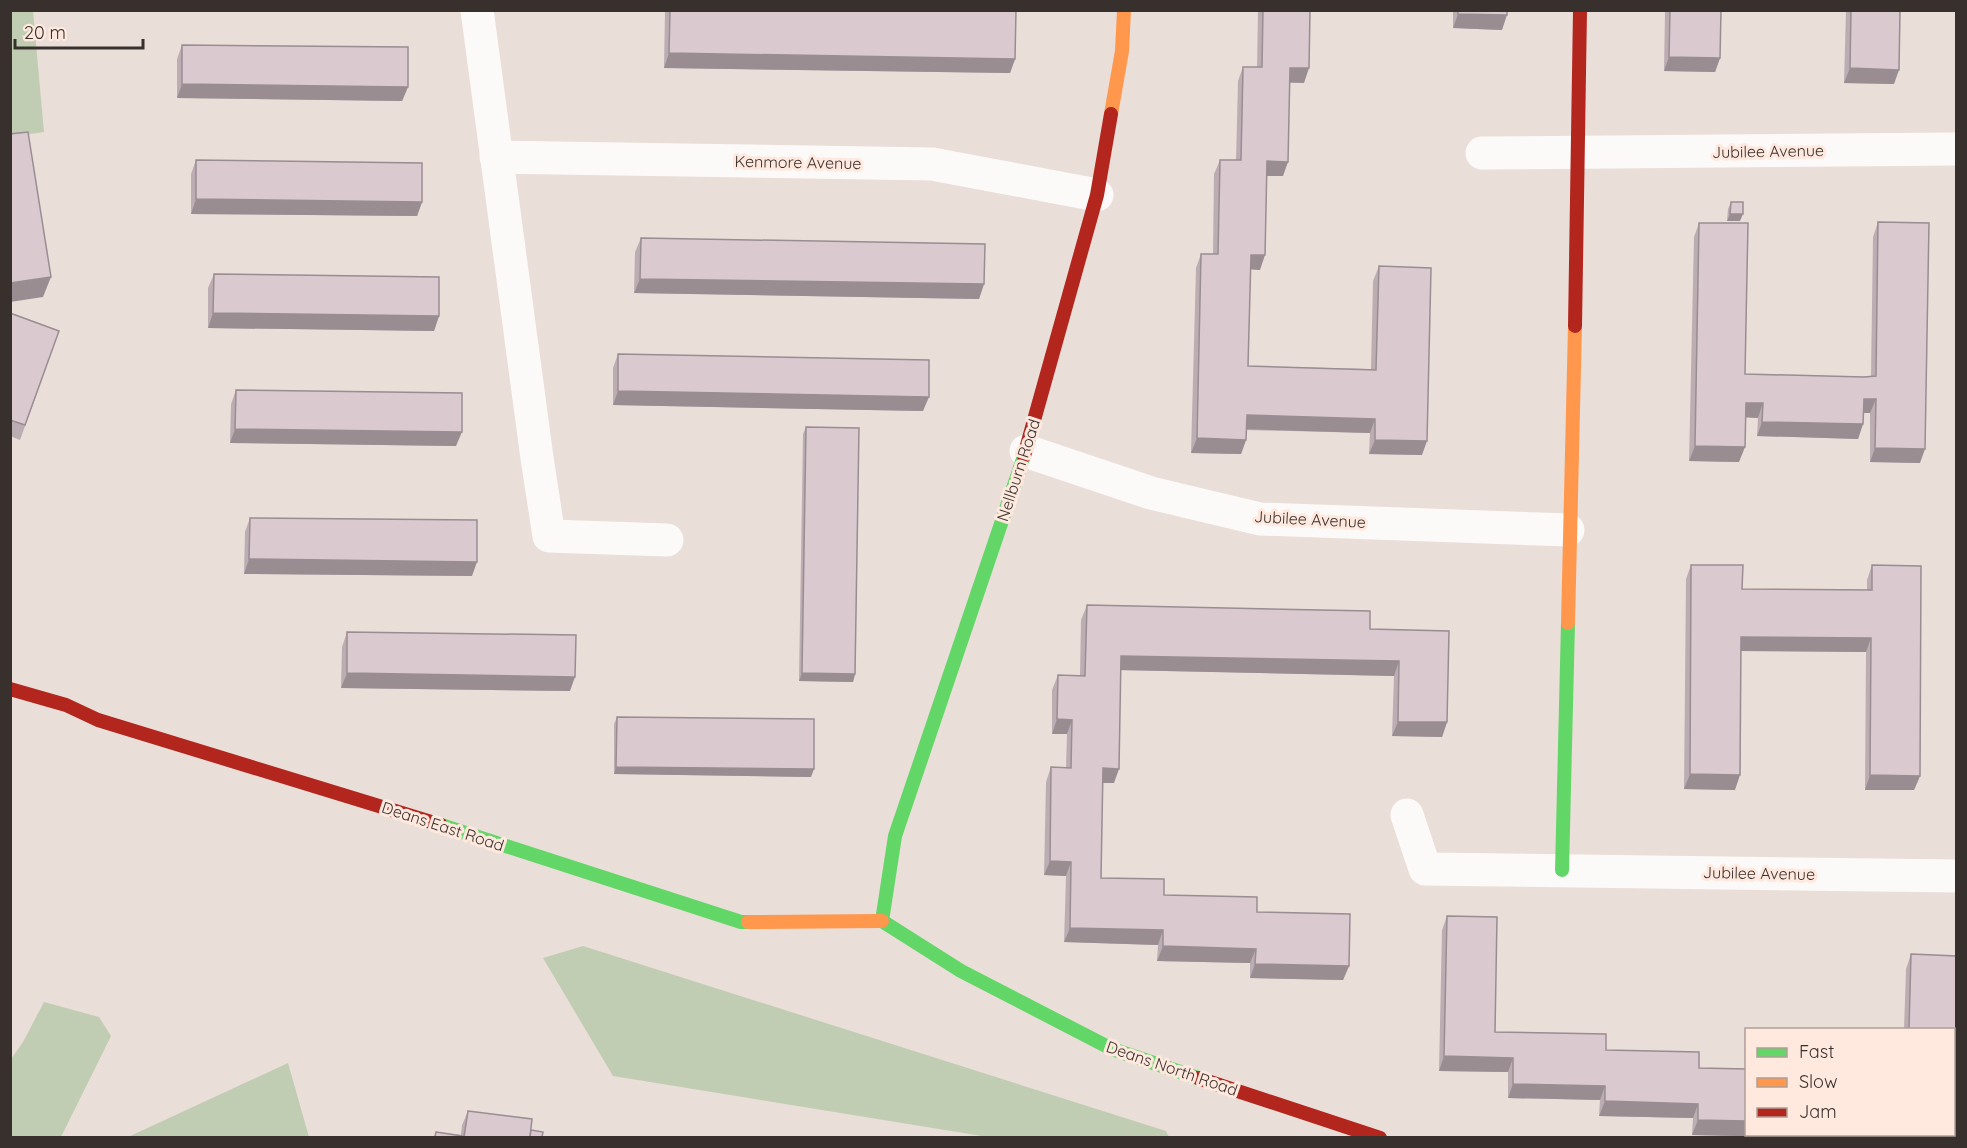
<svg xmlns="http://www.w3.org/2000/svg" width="1967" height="1148" font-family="Quicksand,sans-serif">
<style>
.green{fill:#c0cdb3}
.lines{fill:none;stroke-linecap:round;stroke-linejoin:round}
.street{stroke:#fcfaf9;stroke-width:33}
.fast{stroke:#63d668;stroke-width:14}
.slow{stroke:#ff974d;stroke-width:14}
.jam{stroke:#b3261e;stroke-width:14}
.wall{fill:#bcadb3}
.shaded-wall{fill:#998d92}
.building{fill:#dbc9d0;stroke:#998d92;stroke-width:1.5}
.labels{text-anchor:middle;stroke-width:6;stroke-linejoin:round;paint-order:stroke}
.street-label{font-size:16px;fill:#38302c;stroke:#ffe9de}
</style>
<rect width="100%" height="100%" fill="#eaded8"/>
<g class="green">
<path d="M 10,11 L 33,11 L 44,132 L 11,137 Z"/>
<path d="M 583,946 L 1166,1131 L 1169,1137 L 988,1137 L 613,1076 L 543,958 Z"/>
<path d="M 44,1002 L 99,1017 L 111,1036 L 61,1137 L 11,1137 L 11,1059 L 23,1042 Z"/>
<path d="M 288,1063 L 309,1137 L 128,1137 Z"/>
</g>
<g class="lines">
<g class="street">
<path d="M 477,10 L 537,458 L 549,536 L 667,540"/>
<path d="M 1482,153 L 1956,149"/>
<path d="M 496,157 L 932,164 L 1097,195"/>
<path d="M 1026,451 L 1151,493 L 1260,519 L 1568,530"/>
<path d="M 1407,815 L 1425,869 L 1956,876"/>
</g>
<g class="fast">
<path d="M 441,825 L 741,922 L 748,922"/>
<path d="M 1562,870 L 1568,623"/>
<path d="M 882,921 L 895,836 L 1024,456"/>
<path d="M 882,921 L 961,971 L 1112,1049 L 1198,1078"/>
</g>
<g class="slow">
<path d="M 1111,114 L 1122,51 L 1124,10"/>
<path d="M 1568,623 L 1575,326"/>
<path d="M 748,922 L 882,921"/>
</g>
<g class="jam">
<path d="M 1575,326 L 1580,10"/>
<path d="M 1024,456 L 1097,195 L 1111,114"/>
<path d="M 10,689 L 66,705 L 98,720 L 441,825"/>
<path d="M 1198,1078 L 1380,1138"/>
</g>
</g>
<g class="wall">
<path d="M 665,10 L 1016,10 L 1015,59 L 1010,73 L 664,68 Z"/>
<path d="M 1258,10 L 1310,10 L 1304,83 L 1290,83 L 1283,176 L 1267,176 L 1260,270 L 1250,269 L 1248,366 L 1371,369 L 1373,281 L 1379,266 L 1422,455 L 1369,454 L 1370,433 L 1246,430 L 1246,440 L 1241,454 L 1191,453 L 1196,268 L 1201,254 L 1213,254 L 1214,174 L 1220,160 L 1236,160 L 1238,81 L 1243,67 L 1257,67 Z"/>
<path d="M 1453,10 L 1507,10 L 1502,30 L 1453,28 Z"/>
<path d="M 1665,10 L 1721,10 L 1720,58 L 1715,72 L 1664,71 Z"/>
<path d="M 1846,10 L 1900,10 L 1894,84 L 1844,83 Z"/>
<path d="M 182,45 L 408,87 L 402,101 L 177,98 L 177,59 Z"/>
<path d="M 196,160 L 422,202 L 417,216 L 191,214 L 191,174 Z"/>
<path d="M 1731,202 L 1740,221 L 1727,221 L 1728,209 Z"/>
<path d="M 1878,222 L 1920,463 L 1870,462 L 1870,413 L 1863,413 L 1863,424 L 1858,439 L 1757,436 L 1758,418 L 1745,417 L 1739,462 L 1689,461 L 1694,237 L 1699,223 L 1745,374 L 1871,377 L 1873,237 Z"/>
<path d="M 641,238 L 984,284 L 979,299 L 634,293 L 635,252 Z"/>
<path d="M 214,274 L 439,316 L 434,331 L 208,328 L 208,288 Z"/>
<path d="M 10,313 L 59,331 L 20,440 L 10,436 Z"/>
<path d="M 618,354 L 923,411 L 613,405 L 613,368 Z"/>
<path d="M 236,390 L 456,446 L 230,443 L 231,404 Z"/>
<path d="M 806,427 L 855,674 L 853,682 L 799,681 L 803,434 Z"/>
<path d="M 250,518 L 472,576 L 244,574 L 245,532 Z"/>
<path d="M 1691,565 L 1742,589 L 1867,590 L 1867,580 L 1872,565 L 1920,776 L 1914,790 L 1865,790 L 1866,652 L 1741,651 L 1735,790 L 1684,789 L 1686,579 Z"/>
<path d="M 1087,605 L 1370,629 L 1449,631 L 1447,722 L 1442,737 L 1392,736 L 1394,676 L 1121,670 L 1114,783 L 1103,783 L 1101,878 L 1164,895 L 1257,912 L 1349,966 L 1343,980 L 1250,978 L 1250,963 L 1157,961 L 1158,945 L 1064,942 L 1066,876 L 1044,875 L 1046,782 L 1051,767 L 1066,768 L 1067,734 L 1052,734 L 1052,690 L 1058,675 L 1080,676 L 1081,620 Z"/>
<path d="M 347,632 L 570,691 L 341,688 L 342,647 Z"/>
<path d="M 617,717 L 811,777 L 614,774 L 614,724 Z"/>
<path d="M 1447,916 L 1495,1032 L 1606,1050 L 1699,1068 L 1746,1134 L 1881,1134 L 1881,1137 L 1784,1137 L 1785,1137 L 1692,1135 L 1693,1118 L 1599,1116 L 1600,1100 L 1508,1098 L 1508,1072 L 1439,1071 L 1442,930 Z"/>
<path d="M 1911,954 L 1956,956 L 1956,1137 L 1902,1137 L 1902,1134 L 1953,1134 L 1953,1029 L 1904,1029 L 1906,969 Z"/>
<path d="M 468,1111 L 531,1130 L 542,1137 L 434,1137 L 436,1132 L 461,1135 L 462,1125 Z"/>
</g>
<g class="shaded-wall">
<path d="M 1458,14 L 1507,15 L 1502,30 L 1453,28 Z"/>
<path d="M 669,53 L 1015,59 L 1010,73 L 664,68 Z"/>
<path d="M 1669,57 L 1720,58 L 1715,72 L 1664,71 Z"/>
<path d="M 1290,68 L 1309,68 L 1304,83 L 1285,82 Z"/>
<path d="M 1850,68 L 1899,70 L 1894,84 L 1844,83 Z"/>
<path d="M 182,84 L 408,87 L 402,101 L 177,98 Z"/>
<path d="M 1267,161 L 1288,162 L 1283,176 L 1262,176 Z"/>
<path d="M 196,199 L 422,202 L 417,216 L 191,214 Z"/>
<path d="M 1730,214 L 1743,214 L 1740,221 L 1727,221 Z"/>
<path d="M 1251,255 L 1265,255 L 1260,270 L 1246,269 Z"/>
<path d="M 51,277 L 43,297 L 10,302 L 10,283 Z"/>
<path d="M 640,279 L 984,284 L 979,299 L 634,293 Z"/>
<path d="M 213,313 L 439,316 L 434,331 L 208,328 Z"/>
<path d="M 618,391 L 929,397 L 923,411 L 613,405 Z"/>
<path d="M 1864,399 L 1876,399 L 1870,413 L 1859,413 Z"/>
<path d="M 1746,403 L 1763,403 L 1758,418 L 1740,417 Z"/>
<path d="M 1247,415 L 1375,419 L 1370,433 L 1242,429 Z"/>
<path d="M 1762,422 L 1863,424 L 1858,439 L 1757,436 Z"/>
<path d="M 235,429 L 462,432 L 456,446 L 230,443 Z"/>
<path d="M 1197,438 L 1246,440 L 1241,454 L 1191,453 Z"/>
<path d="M 1375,440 L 1427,441 L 1422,455 L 1369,454 Z"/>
<path d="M 1695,446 L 1745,447 L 1739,462 L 1689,461 Z"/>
<path d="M 1875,448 L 1925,449 L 1920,463 L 1870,462 Z"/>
<path d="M 249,559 L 477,562 L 472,576 L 244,574 Z"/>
<path d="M 1741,637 L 1871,638 L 1866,652 L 1736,651 Z"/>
<path d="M 1121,656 L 1399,661 L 1394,676 L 1116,670 Z"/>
<path d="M 347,673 L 575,677 L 570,691 L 341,688 Z"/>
<path d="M 802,673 L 855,674 L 853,682 L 799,681 Z"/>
<path d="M 1057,719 L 1072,720 L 1067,734 L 1052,734 Z"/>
<path d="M 1398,722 L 1447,722 L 1442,737 L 1392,736 Z"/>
<path d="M 616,767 L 814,769 L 811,777 L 614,774 Z"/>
<path d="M 1103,768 L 1119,769 L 1114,783 L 1098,783 Z"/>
<path d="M 1690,774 L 1740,775 L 1735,790 L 1684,789 Z"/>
<path d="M 1870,775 L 1920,776 L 1914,790 L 1865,790 Z"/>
<path d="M 1050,861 L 1071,862 L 1066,876 L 1044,875 Z"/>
<path d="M 1070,928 L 1163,930 L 1158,945 L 1064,942 Z"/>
<path d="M 1163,946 L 1256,949 L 1250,963 L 1157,961 Z"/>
<path d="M 1255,964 L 1349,966 L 1343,980 L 1250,978 Z"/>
<path d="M 1444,1056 L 1513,1058 L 1508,1072 L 1439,1071 Z"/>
<path d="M 1513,1084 L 1605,1086 L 1600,1100 L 1508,1098 Z"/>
<path d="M 1605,1101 L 1698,1104 L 1693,1118 L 1599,1116 Z"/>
<path d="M 1698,1120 L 1746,1121 L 1746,1134 L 1785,1134 L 1785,1137 L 1692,1135 Z"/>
</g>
<g class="building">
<path d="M 670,10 L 1016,10 L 1015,59 L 669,53 Z"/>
<path d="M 1263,10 L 1310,10 L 1309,68 L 1290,68 L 1288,162 L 1267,161 L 1265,255 L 1251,255 L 1248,366 L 1376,370 L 1379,266 L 1431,268 L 1427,441 L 1375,440 L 1375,419 L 1247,415 L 1246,440 L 1197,438 L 1201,254 L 1218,254 L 1220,160 L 1241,160 L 1243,67 L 1262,67 Z"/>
<path d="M 1458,10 L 1507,10 L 1507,15 L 1458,14 Z"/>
<path d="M 1670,10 L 1721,10 L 1720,58 L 1669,57 Z"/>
<path d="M 1851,10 L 1900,10 L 1899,70 L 1850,68 Z"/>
<path d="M 182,45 L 408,47 L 408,87 L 182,84 Z"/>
<path d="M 28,132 L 51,277 L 10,283 L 10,134 Z"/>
<path d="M 196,160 L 422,163 L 422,202 L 196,199 Z"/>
<path d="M 1731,202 L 1743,202 L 1743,214 L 1730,214 Z"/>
<path d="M 1878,222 L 1929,223 L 1925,449 L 1875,448 L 1876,399 L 1864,399 L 1863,424 L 1762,422 L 1763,403 L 1746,403 L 1745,447 L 1695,446 L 1699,223 L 1748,223 L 1745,374 L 1864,377 L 1876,376 Z"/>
<path d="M 641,238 L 985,244 L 984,284 L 640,279 Z"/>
<path d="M 214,274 L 439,277 L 439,316 L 213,313 Z"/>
<path d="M 10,313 L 59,331 L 25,425 L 10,420 Z"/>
<path d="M 618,354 L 929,360 L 929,397 L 618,391 Z"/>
<path d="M 236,390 L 462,393 L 462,432 L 235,429 Z"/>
<path d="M 806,427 L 859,428 L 855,674 L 802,673 Z"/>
<path d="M 250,518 L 477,520 L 477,562 L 249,559 Z"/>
<path d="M 1691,565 L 1743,565 L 1742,589 L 1872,590 L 1872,565 L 1921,566 L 1920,776 L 1870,775 L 1871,638 L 1741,637 L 1740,775 L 1690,774 Z"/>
<path d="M 1087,605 L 1370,611 L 1370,629 L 1449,631 L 1447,722 L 1398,722 L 1399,661 L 1121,656 L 1119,769 L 1103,768 L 1101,878 L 1164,879 L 1164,895 L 1257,897 L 1257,912 L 1350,914 L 1349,966 L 1255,964 L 1256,949 L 1163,946 L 1163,930 L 1070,928 L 1071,862 L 1050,861 L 1051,767 L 1071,768 L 1072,720 L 1057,719 L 1058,675 L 1085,676 Z"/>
<path d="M 347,632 L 576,635 L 575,677 L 347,673 Z"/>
<path d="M 617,717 L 814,719 L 814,769 L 616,767 Z"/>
<path d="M 1447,916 L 1497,917 L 1495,1032 L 1606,1034 L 1606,1050 L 1699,1052 L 1699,1068 L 1746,1069 L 1746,1121 L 1698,1120 L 1698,1104 L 1605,1101 L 1605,1086 L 1513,1084 L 1513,1058 L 1444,1056 Z"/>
<path d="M 1911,954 L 1956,956 L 1956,1137 L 1907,1137 L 1907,1134 L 1953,1134 L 1953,1029 L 1909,1029 Z"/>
<path d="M 468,1111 L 532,1119 L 530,1137 L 464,1137 Z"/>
<path d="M 531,1130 L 543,1132 L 542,1137 L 530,1137 Z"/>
<path d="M 436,1132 L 462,1136 L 462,1137 L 435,1137 Z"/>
<rect x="1789" y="1134" width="92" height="3"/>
</g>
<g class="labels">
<g class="street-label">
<text transform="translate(1768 151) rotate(-1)" y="6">Jubilee Avenue</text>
<text transform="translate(798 162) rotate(1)" y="6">Kenmore Avenue</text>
<text transform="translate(1018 470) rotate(-72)" y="6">Nellburn Road</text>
<text transform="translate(1310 519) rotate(3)" y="6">Jubilee Avenue</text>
<text transform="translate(443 826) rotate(18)" y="6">Deans East Road</text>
<text transform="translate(1759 873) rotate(1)" y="6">Jubilee Avenue</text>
<text transform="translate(1172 1068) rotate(19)" y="6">Deans North Road</text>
</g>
</g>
<rect width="1967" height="1148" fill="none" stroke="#38302c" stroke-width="24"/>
<rect x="1745" y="1028" width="210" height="108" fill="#ffe9de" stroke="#af9f97" stroke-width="1.5"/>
<rect x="1757" y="1048" width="30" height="9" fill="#63d668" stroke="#af9f97" stroke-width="1.5"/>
<text x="1799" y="1058" font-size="18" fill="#38302c">Fast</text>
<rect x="1757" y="1078" width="30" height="9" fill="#ff974d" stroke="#af9f97" stroke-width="1.5"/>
<text x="1799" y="1088" font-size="18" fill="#38302c">Slow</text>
<rect x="1757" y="1108" width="30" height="9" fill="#b3261e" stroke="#af9f97" stroke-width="1.5"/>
<text x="1799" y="1118" font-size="18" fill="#38302c">Jam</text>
<path d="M15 39v9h128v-9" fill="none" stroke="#38302c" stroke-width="3"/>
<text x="24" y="39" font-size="18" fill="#38302c" stroke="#ffe9de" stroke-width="4.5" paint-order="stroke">20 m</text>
</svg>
